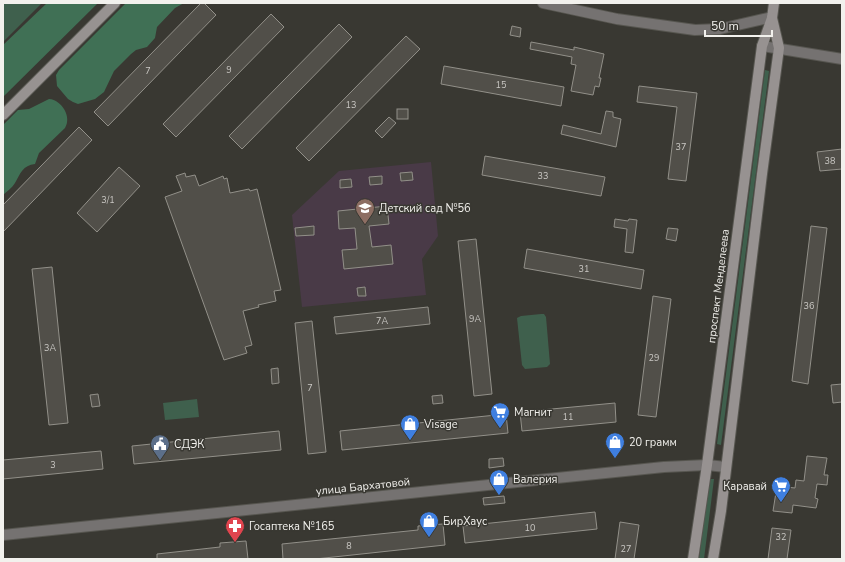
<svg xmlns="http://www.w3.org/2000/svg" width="845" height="562" font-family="'Nunito Sans',sans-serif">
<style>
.education{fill:#493a47}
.green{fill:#3f604d}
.forest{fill:#407055}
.building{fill:#514f49;stroke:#929089}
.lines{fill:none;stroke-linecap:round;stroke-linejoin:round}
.tertiary-casing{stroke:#575650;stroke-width:12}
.secondary-casing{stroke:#575650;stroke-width:12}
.tertiary{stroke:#757271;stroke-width:10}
.secondary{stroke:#979291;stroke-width:10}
.labels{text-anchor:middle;stroke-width:3;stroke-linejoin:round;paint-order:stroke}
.number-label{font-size:9px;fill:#cac8c4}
.poi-label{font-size:11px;fill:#f2f1ed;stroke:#393832;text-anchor:start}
.street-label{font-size:11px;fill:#f2f1ed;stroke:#393832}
</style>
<rect width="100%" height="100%" fill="#393832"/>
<path class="education" d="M 431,162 L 438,236 L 422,259 L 426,295 L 302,307 L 292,215 L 339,171 Z"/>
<g class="green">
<path d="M 3,3 L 42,3 L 3,42 Z"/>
<path d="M 765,70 L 769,71 L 721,445 L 717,444 Z"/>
<path d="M 541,314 L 544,314 L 546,317 L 550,364 L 547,367 L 525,369 L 522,365 L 517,318 L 521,316 Z"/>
<path d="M 197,399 L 199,417 L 165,420 L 163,403 Z"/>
<path d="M 709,479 L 714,479 L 704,559 L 699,559 Z"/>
</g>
<g class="forest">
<path d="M 47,3 L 98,3 L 3,97 L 3,45 Z"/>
<path d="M 126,3 L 184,3 L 175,8 L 157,27 L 155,38 L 147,47 L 136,50 L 131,54 L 114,71 L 104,92 L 95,99 L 78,104 L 73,102 L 68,99 L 57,86 L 56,75 L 59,70 Z"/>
<path d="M 49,99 C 62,100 72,117 65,128 L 39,153 L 35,164 C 23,165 20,174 15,183 C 12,188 7,191 3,195 L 3,125 L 18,110 L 29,109 Z"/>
</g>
<g class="building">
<path d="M 201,3 L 204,3 L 216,15 L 108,126 L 94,112 Z"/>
<path d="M 271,14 L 284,27 L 176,137 L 163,124 Z"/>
<path d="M 339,24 L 352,37 L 242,149 L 229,136 Z"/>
<path d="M 512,26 L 521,28 L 520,37 L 510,35 Z"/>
<path d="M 406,36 L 420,49 L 309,161 L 296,148 Z"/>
<path d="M 531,42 L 574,50 L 574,47 L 604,54 L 599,78 L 601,78 L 599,87 L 595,86 L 593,95 L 571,91 L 576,65 L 571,64 L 572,57 L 530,49 Z"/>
<path d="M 444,66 L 564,87 L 561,106 L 441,84 Z"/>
<path d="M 639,86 L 697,93 L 686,181 L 668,179 L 677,107 L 637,102 Z"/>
<rect x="397" y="109" width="11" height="10"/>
<path d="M 606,111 L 613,112 L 613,117 L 621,119 L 616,147 L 561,134 L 563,125 L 601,134 Z"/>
<path d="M 389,117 L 396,123 L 382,138 L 375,131 Z"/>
<path d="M 79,127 L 92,140 L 3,232 L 3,205 Z"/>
<path d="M 842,149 L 842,169 L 820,171 L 817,152 Z"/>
<path d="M 485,156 L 605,177 L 601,196 L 482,175 Z"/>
<path d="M 119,167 L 140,186 L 97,232 L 77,213 Z"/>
<path d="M 412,172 L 413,180 L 401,181 L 400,173 Z"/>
<path d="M 185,173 L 186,177 L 195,175 L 199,186 L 223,176 L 224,179 L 227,178 L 230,193 L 249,189 L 250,191 L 257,189 L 281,290 L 274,291 L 276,301 L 258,305 L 259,307 L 243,311 L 252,345 L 245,347 L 247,353 L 224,360 L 165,197 L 182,191 L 176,176 Z"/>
<path d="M 382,176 L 382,184 L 370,185 L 369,177 Z"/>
<path d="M 351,179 L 352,187 L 340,188 L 340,180 Z"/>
<path d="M 387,206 L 389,224 L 369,226 L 372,247 L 391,245 L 393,264 L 344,269 L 342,250 L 357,249 L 355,228 L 339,229 L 338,211 Z"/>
<path d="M 615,219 L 628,221 L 629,219 L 637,220 L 633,253 L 625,252 L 627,229 L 614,227 Z"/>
<path d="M 314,226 L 314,235 L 296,236 L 295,228 Z"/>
<path d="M 811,226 L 827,228 L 808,384 L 792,381 Z"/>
<path d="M 668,228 L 678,229 L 676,241 L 666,239 Z"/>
<path d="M 476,239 L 492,394 L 474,396 L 458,241 Z"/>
<path d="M 527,249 L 644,270 L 641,289 L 524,268 Z"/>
<path d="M 52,267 L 68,423 L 49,425 L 32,269 Z"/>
<path d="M 365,287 L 366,296 L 358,296 L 357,288 Z"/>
<path d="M 653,296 L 671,299 L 656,417 L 638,415 Z"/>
<path d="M 428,307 L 430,324 L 336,334 L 334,317 Z"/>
<path d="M 312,321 L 326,452 L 308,454 L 295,323 Z"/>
<path d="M 278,368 L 279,383 L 272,384 L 271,369 Z"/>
<path d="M 842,384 L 842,402 L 833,403 L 831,385 Z"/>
<path d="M 98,394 L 100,406 L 92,407 L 90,395 Z"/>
<path d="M 442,395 L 443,403 L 433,404 L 432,396 Z"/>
<path d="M 615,403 L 616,422 L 522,431 L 520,412 Z"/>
<path d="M 506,414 L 508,433 L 342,450 L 340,431 Z"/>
<path d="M 279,431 L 281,450 L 134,464 L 132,446 Z"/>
<path d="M 101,451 L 103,469 L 3,479 L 3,460 Z"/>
<path d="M 807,456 L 827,458 L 824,475 L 828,475 L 827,485 L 817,484 L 815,498 L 818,499 L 816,508 L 793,505 L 792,513 L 773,511 L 777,486 L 795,488 L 796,480 L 804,481 Z"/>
<path d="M 503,458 L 504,466 L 489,468 L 489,459 Z"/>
<path d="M 504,496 L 505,503 L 484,505 L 483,498 Z"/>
<path d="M 595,512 L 597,529 L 465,543 L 463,526 Z"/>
<path d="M 620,522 L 639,525 L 634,559 L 615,559 Z"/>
<path d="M 443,524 L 445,545 L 315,559 L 283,559 L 282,544 L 418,530 L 418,526 Z"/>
<path d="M 772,528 L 791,530 L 787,559 L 768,559 Z"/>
<path d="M 246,541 L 248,559 L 157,559 L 157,554 L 220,547 L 220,543 Z"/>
</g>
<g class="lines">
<g class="tertiary-casing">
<g id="tertiary">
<path d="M 543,3 L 617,19 L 695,30 L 720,29 L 772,17"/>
<path d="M 762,46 L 842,59"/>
<path d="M 3,535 L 664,467 L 707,465 L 726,467"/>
</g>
</g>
<g class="secondary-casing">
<g id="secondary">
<path d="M 3,115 L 115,3"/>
<path d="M 693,559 L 707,465 L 762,46 L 772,18 L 774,3"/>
<path d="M 713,559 L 721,511 L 762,174 L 779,48 L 772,18"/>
</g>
</g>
<use href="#tertiary" class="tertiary"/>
<use href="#secondary" class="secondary"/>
</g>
<defs>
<g id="school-pin" transform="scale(1)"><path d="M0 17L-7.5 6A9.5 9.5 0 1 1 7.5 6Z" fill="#8d6e63" stroke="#393832"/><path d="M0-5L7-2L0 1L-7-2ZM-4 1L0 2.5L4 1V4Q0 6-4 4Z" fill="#fff"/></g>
<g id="supermarket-pin" transform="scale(1)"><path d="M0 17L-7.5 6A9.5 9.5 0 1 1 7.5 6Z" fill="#3f7fe0" stroke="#393832"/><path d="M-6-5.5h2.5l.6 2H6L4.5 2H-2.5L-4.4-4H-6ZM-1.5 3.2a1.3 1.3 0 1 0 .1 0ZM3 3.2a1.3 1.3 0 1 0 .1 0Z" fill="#fff"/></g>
<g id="shop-pin" transform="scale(1)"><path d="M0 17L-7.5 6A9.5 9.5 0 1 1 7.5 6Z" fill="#3f7fe0" stroke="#393832"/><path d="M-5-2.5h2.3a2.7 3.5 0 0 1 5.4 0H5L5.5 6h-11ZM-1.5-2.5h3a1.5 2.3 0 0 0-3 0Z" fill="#fff"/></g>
<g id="civic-pin" transform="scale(1)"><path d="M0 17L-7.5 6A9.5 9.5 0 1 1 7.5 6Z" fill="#5c6f8a" stroke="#393832"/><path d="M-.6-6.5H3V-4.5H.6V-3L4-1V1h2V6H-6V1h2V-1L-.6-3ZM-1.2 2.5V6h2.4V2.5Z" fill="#fff"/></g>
<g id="pharmacy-pin" transform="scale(1)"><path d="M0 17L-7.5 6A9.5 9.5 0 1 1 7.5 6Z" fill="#e0444e" stroke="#393832"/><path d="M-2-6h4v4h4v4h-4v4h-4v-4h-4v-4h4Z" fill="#fff"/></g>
</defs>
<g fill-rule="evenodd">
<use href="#school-pin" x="365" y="208"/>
<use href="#supermarket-pin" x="500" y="412"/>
<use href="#shop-pin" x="410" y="424"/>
<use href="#shop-pin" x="615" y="442"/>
<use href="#civic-pin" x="160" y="444"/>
<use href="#shop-pin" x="499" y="479"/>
<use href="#supermarket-pin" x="781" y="486"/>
<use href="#shop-pin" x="429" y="521"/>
<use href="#pharmacy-pin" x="235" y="526"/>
</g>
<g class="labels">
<g class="number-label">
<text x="229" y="73">9</text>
<text x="148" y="74">7</text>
<text x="501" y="88">15</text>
<text x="351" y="108">13</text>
<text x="681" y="150">37</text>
<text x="830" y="164">38</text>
<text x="543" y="179">33</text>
<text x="108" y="203">3/1</text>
<text x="584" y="272">31</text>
<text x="809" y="309">36</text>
<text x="475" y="322">9А</text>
<text x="382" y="324">7А</text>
<text x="50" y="351">3А</text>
<text x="654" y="361">29</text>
<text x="310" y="391">7</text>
<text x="568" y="420">11</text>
<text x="53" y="468">3</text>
<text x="530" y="531">10</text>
<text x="781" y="540">32</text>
<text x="349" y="549">8</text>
<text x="626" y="552">27</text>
</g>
<g class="poi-label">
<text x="379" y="212">Детский сад №56</text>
<text x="514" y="416">Магнит</text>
<text x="424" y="428">Visage</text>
<text x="629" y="446">20 грамм</text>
<text x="174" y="448">СДЭК</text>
<text x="513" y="483">Валерия</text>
<text x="767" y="490" text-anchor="end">Каравай</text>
<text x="443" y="525">БирХаус</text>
<text x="249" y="530">Госаптека №165</text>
</g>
<g class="street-label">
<text transform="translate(718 286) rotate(-83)" y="4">проспект Менделеева</text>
<text transform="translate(363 486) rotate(-6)" y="4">улица Бархатовой</text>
</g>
</g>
<rect width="845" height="562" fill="none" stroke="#f2f1ed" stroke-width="8"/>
<path d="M705 30v6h67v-6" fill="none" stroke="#f2f1ed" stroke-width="2"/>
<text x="711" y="30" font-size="12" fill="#f2f1ed" stroke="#393832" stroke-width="3" paint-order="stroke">50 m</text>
</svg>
